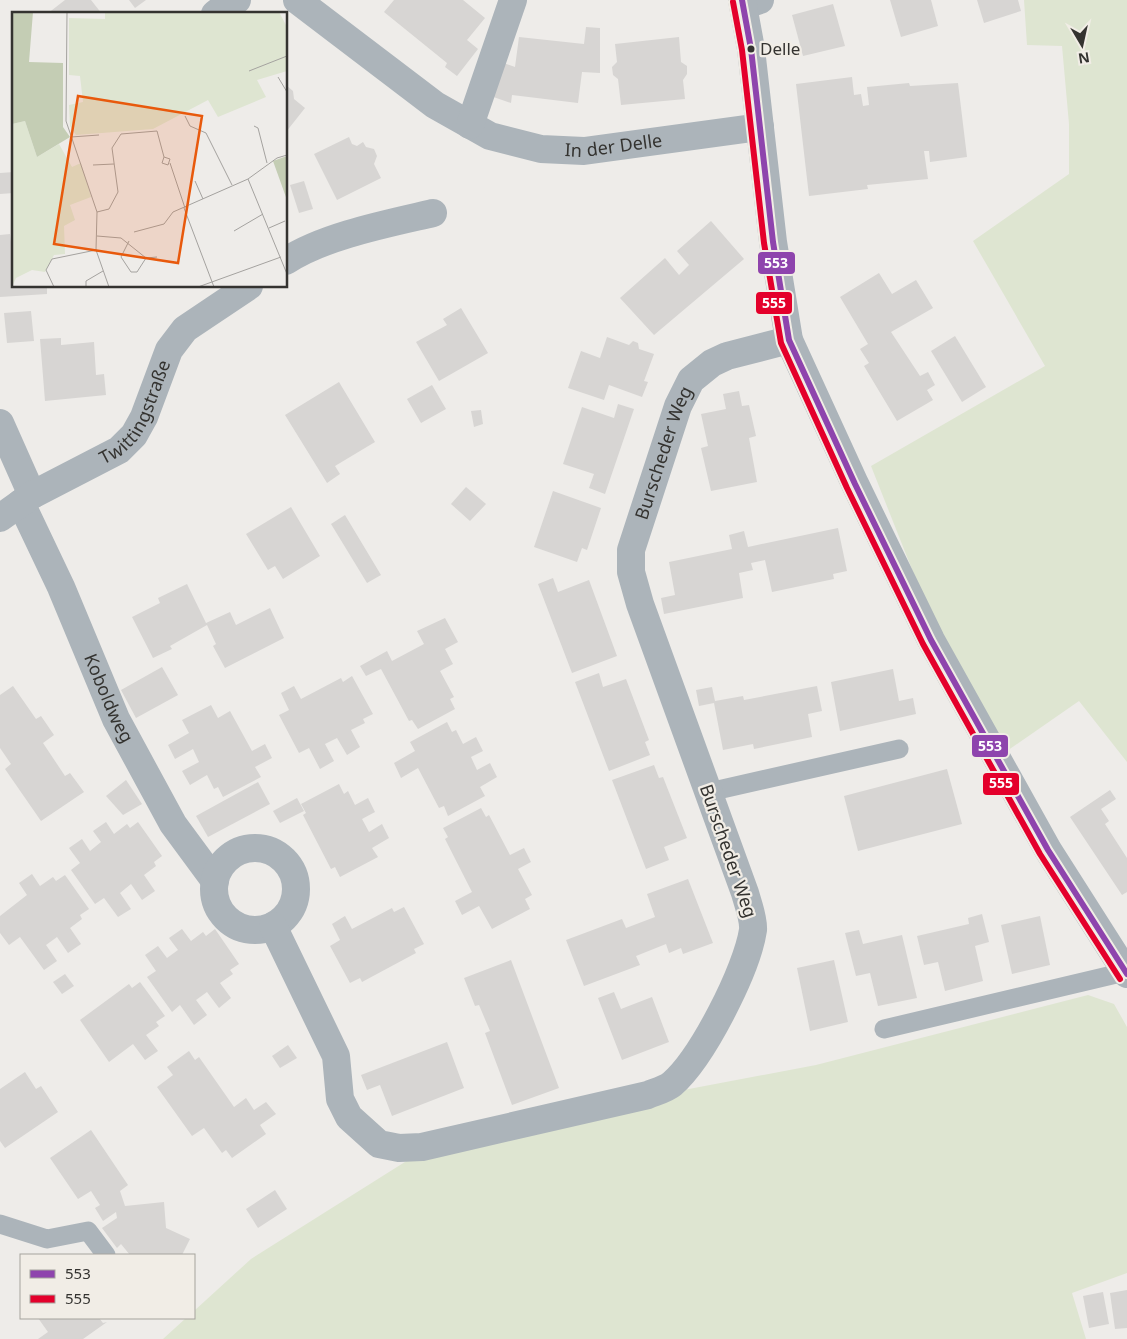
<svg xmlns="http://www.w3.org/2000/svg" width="1127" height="1339" font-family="'Noto Sans',sans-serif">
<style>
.green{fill:#dee5d1}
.building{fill:#d7d5d3}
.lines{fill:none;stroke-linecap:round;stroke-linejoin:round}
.service{stroke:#acb4ba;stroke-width:19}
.minor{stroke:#acb4ba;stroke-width:28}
.tertiary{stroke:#acb4ba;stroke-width:28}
.bus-1-casing{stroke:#f1ede6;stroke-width:10}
.bus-2-casing{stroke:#f1ede6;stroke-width:10}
.bus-1{stroke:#8e44ad;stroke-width:6}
.bus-2{stroke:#e4002b;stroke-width:6}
.bus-dot{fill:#343330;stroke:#f1ede6;stroke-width:2}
.labels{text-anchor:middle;stroke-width:4.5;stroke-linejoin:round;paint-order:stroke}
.bus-label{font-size:17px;fill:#343330;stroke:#f1ede6;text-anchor:start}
.street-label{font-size:18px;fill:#343330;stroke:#f1ede6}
.inset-road{fill:none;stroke:#a4a29f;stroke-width:1}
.view{fill:#e8590c;fill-opacity:0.15;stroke:#e8590c;stroke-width:2.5}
.inset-edge{fill:none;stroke:#343330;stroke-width:2.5}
.line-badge{stroke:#f1ede6;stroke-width:2}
.badge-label{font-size:14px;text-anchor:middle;font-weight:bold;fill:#fff}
</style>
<rect width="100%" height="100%" fill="#eeece9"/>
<g class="green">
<path d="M 1024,0 L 1127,0 L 1127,762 L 1079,701 L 1004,753 L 940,640 L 871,466 L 1045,366 L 973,241 L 1069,174 L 1069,124 L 1062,46 L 1027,45 Z"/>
<path d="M 1088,995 L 1114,1004 L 1127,1027 L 1127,1273 L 1072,1293 L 1086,1339 L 163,1339 L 186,1318 L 194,1318 L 194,1311 L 251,1259 L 416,1155 L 673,1092 L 816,1065 Z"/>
</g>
<g class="building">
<path d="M 65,0 L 91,0 L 102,14 L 47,14 Z"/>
<path d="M 129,0 L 146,0 L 135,8 Z"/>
<path d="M 394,0 L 463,0 L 485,18 L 467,40 L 478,49 L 457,76 L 445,67 L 447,63 L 384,12 Z"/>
<path d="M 890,0 L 931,0 L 938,26 L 901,37 Z"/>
<path d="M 977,0 L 1018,0 L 1021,11 L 984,23 Z"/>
<path d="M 833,4 L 845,46 L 803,56 L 792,15 Z"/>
<path d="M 586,27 L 600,28 L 600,73 L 582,72 L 578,103 L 512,95 L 511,103 L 482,93 L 495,60 L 515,67 L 519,37 L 584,44 Z"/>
<path d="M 679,37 L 681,62 L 687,66 L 687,74 L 683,80 L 685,99 L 621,105 L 618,79 L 613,75 L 612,67 L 617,62 L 615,44 Z"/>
<path d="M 852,77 L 854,95 L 861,94 L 863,106 L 869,105 L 867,87 L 909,83 L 910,86 L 958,83 L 967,157 L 930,162 L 929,151 L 924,151 L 928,179 L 867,185 L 868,189 L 809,196 L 796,84 Z"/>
<path d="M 286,85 L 293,91 L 294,99 L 305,108 L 286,132 Z"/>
<path d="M 349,137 L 352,144 L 357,146 L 363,142 L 366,147 L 374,149 L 377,156 L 374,164 L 381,178 L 337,200 L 314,154 Z"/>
<path d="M 14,172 L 14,193 L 0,194 L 0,173 Z"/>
<path d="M 304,181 L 313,209 L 299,213 L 290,185 Z"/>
<path d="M 711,221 L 744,259 L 654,335 L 620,298 L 665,258 L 679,275 L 689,265 L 677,251 Z"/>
<path d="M 10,234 L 11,242 L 14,242 L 14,286 L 47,286 L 47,294 L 0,297 L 0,235 Z"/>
<path d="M 879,273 L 892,294 L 916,280 L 933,308 L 891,332 L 920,376 L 928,372 L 935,385 L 927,390 L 933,400 L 897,421 L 864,366 L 869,363 L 860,349 L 868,344 L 840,297 Z"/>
<path d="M 461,308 L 488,353 L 439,381 L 416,342 L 447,325 L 443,319 Z"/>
<path d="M 31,311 L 34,341 L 7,343 L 4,313 Z"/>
<path d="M 955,336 L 986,387 L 962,402 L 931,351 Z"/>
<path d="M 607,337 L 629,345 L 633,341 L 638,343 L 639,349 L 654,354 L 644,381 L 648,382 L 642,397 L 609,385 L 604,400 L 568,388 L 581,351 L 600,358 Z"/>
<path d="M 61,338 L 61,345 L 94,342 L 96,375 L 104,374 L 106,395 L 45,401 L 40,339 Z"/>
<path d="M 339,382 L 375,442 L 335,466 L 340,474 L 327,483 L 285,415 Z"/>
<path d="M 432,385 L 446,409 L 421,423 L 407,399 Z"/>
<path d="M 739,391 L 742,406 L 749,405 L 756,436 L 749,438 L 757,482 L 711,491 L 701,448 L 708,446 L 701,414 L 726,409 L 723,394 Z"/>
<path d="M 618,404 L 634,409 L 605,494 L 589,488 L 594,474 L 563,464 L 582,407 L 614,418 Z"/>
<path d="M 481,410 L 483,424 L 474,427 L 471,411 Z"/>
<path d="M 466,487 L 486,504 L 470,521 L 451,504 Z"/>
<path d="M 553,491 L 601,508 L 587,550 L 582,548 L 577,562 L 534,547 Z"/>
<path d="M 291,507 L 320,556 L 283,579 L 275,566 L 268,570 L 246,534 Z"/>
<path d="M 345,515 L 381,575 L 367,583 L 331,524 Z"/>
<path d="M 838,528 L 847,571 L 833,574 L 834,579 L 772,592 L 765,560 L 751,563 L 753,570 L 739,573 L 743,598 L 664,614 L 661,598 L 675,595 L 669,562 L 732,549 L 729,535 L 744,531 L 748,547 Z"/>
<path d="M 553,578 L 558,592 L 589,580 L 617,656 L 572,673 L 538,584 Z"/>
<path d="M 187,584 L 206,623 L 230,612 L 236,625 L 270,608 L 284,638 L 225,668 L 213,646 L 216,644 L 207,625 L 170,646 L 172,649 L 153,658 L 132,617 L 160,603 L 158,598 Z"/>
<path d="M 445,618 L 458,642 L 445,649 L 453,664 L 440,671 L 454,697 L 450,699 L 455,709 L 418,729 L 412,720 L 409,721 L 381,669 L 366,676 L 360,666 L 387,651 L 392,661 L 424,644 L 417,631 Z"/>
<path d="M 162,667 L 178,695 L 136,718 L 121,690 Z"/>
<path d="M 893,669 L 899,701 L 913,698 L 916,714 L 840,731 L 831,682 Z"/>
<path d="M 599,673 L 603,687 L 626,679 L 649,740 L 645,742 L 650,755 L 609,771 L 575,682 Z"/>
<path d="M 352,676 L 373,714 L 363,719 L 365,723 L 351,730 L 360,747 L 347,755 L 337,738 L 325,744 L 334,761 L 320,769 L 309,748 L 299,753 L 279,715 L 289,710 L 281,693 L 294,686 L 301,699 L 341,678 L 343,682 Z"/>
<path d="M 13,686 L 36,719 L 41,716 L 54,735 L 43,743 L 65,776 L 70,773 L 84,792 L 41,821 L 5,769 L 11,764 L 0,748 L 0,695 Z"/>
<path d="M 817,686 L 822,711 L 808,714 L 812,737 L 754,749 L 753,744 L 723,750 L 714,703 L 699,706 L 696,690 L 712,687 L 715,701 L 743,696 L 744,700 Z"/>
<path d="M 211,705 L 218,718 L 230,711 L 252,751 L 265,744 L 272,758 L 255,767 L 261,777 L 223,797 L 218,787 L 214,789 L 207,775 L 190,785 L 182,771 L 199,762 L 193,749 L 175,759 L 168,745 L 189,733 L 182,720 Z"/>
<path d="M 447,722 L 452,732 L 456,730 L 463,744 L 476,737 L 483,751 L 471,757 L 477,770 L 490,763 L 497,777 L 480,787 L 485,796 L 448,816 L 444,806 L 439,808 L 418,768 L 401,778 L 394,763 L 415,751 L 410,742 Z"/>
<path d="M 654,765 L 659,778 L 663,777 L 687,838 L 664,847 L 669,860 L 646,869 L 612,780 Z"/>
<path d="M 947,769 L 962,824 L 858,851 L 844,796 Z"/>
<path d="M 126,780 L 142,804 L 123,815 L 106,796 Z"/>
<path d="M 258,782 L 270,804 L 208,837 L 196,816 Z"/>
<path d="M 339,784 L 344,794 L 348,791 L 355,805 L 368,798 L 375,812 L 362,819 L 369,832 L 382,824 L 389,838 L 372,848 L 378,857 L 340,877 L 335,867 L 331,869 L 303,815 L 306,813 L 301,804 Z"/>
<path d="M 1110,790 L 1116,799 L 1101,809 L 1109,821 L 1105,824 L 1127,858 L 1127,892 L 1122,895 L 1070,817 Z"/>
<path d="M 297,798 L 304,811 L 280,823 L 273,811 Z"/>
<path d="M 481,808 L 486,817 L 489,815 L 510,855 L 524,848 L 531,862 L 518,869 L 532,895 L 525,899 L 530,909 L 492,929 L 479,906 L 462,915 L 455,901 L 472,892 L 445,839 L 448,837 L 443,828 Z"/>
<path d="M 106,822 L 114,834 L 127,824 L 130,828 L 138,822 L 162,856 L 154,862 L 156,866 L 144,875 L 155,891 L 142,900 L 131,884 L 120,893 L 131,909 L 118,917 L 104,898 L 95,904 L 71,870 L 80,863 L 69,848 L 82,839 L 90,851 L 101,842 L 93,831 Z"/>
<path d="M 32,874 L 40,886 L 53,877 L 56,881 L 65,875 L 89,909 L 80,915 L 82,919 L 70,928 L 81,944 L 68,953 L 57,937 L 46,945 L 57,961 L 44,970 L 20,937 L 9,945 L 0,933 L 0,916 L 27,895 L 19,883 Z"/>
<path d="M 688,879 L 713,943 L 683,954 L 681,948 L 669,953 L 666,944 L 636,956 L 640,965 L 584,986 L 566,940 L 622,919 L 626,928 L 655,917 L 647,894 Z"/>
<path d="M 404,907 L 424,944 L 414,949 L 416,953 L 362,982 L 360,978 L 350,983 L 330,946 L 340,940 L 332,924 L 345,916 L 352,929 L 392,908 L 394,912 Z"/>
<path d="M 982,914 L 989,942 L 975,946 L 983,981 L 945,991 L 938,962 L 924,965 L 917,936 L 969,924 L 968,918 Z"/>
<path d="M 1040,916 L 1050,965 L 1012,974 L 1001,925 Z"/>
<path d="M 182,929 L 191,941 L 203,932 L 206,936 L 215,929 L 239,964 L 230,970 L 233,974 L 220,983 L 231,998 L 219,1008 L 207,992 L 196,1000 L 207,1015 L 194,1025 L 180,1005 L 172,1012 L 147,977 L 156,971 L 145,955 L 158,946 L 167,958 L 178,950 L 169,938 Z"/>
<path d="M 859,930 L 863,944 L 902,935 L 917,998 L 878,1006 L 870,973 L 856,976 L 845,933 Z"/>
<path d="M 511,960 L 559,1088 L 512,1105 L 485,1033 L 490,1031 L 479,1005 L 475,1006 L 464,978 Z"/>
<path d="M 834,960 L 848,1022 L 810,1031 L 797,968 Z"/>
<path d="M 65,974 L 74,986 L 62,994 L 53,982 Z"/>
<path d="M 140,982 L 165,1016 L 156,1022 L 159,1026 L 146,1035 L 158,1051 L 145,1060 L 133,1044 L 109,1062 L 80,1020 L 129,984 L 132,988 Z"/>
<path d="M 614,992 L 621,1009 L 652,997 L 669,1042 L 622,1060 L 598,998 Z"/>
<path d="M 447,1042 L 464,1088 L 392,1116 L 380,1085 L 367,1090 L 361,1075 Z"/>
<path d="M 288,1045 L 297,1058 L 280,1068 L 272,1056 Z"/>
<path d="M 189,1051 L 195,1060 L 199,1057 L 234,1107 L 246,1098 L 254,1110 L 266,1102 L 276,1114 L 260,1125 L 266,1134 L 232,1158 L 226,1150 L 222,1153 L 204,1128 L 192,1136 L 157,1087 L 173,1075 L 167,1067 Z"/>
<path d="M 25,1072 L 36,1089 L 41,1086 L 58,1112 L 5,1148 L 0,1141 L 0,1089 Z"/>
<path d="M 91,1130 L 128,1185 L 120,1191 L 125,1206 L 164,1202 L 166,1228 L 190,1239 L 182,1255 L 130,1255 L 121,1244 L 117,1248 L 102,1228 L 117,1218 L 116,1212 L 103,1221 L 95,1208 L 100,1205 L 91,1191 L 78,1199 L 50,1158 Z"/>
<path d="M 275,1190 L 287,1209 L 258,1228 L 246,1209 Z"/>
<path d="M 1127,1290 L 1127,1328 L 1115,1329 L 1110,1293 Z"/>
<path d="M 1103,1292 L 1109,1324 L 1089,1328 L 1083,1296 Z"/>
<path d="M 38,1318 L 99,1318 L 103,1323 L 107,1322 L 83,1339 L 38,1339 L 48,1332 Z"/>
</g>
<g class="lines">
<g class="service">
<path d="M 709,792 L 899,749"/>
<path d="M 884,1029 L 1125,972"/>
<path d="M 0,1224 L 47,1239 L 88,1231 L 106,1255"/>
</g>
<g class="minor">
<path id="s1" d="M 297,0 L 435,105 L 490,136 L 541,149 L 584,151 L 760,127"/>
<path d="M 745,5 L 760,0"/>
<path d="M 215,14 L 229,3 L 237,0"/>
<path d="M 470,125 L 513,0"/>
<path d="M 286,261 C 323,236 390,223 433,213"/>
<path d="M 0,423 L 32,495"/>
<path id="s2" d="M 21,503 L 61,587 L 116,719 L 173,824 L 215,881"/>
<path id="s3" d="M 0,518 L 32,495 L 119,450 L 134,435 L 144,417 L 169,350 L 185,329 L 249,286"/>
<circle cx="255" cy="889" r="41"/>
<path id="s4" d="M 273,926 L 336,1056 L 340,1099 L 349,1117 L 379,1144 L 399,1148 L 422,1147 L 648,1095 C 655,1092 666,1089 672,1084 C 702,1058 747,970 753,930 C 754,919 748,904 745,893 L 640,604 L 631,572 L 631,550 L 678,406 L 691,380 L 712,363 L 727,356 L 789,340"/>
</g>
<path class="tertiary" d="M 742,0 L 751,49 L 773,242 L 789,340 L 855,484 L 931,640 L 1048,850 L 1127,974"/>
<g class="bus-1-casing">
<path id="bus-1" d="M 742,0 L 751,49 L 773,242 L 789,340 L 855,484 L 931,640 L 1048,850 L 1127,974"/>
</g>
<g class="bus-2-casing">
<path id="bus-2" d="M 733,2 L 742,50 L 764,243 L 781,343 L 847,488 L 923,644 L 1040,854 L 1120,979"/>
</g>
<use href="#bus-1" class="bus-1"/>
<use href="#bus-2" class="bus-2"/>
</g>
<circle class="bus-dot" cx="751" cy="49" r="4.5"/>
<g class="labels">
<g class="bus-label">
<text x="760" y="55">Delle</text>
</g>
<g class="street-label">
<text dy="6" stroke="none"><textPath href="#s1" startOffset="362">In der Delle</textPath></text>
<text dy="6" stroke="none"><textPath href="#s3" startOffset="178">Twittingstraße</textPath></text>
<text dy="6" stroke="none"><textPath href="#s4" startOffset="1229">Burscheder Weg</textPath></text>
<text dy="6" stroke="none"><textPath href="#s2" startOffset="214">Koboldweg</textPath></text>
<text transform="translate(728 851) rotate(71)" y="6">Burscheder Weg</text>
</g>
</g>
<g transform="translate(12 12)">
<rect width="275" height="275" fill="#eeece9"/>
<path d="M 93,0 L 267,0 L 275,15 L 275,59 L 245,68 L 254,85 L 206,105 L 196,88 L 141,117 L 64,123 L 58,114 L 57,93 L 71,90 L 68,64 L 57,63 L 57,6 L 93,7 ZM 13,109 L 25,145 L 47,132 L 60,155 L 69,151 L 79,185 L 58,193 L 63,208 L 52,214 L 53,242 L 42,243 L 33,260 L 20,258 L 4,266 L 0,275 L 0,112 Z" fill="#dee5d1"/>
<path d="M 0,0 L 21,0 L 17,50 L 51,51 L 51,115 L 58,125 L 25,145 L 13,109 L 0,112 ZM 275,144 L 275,188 L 261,149 Z" fill="#c4cdb4"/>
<path class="inset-road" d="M 55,0 L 54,109 L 85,200 L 84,238 L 97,275M 237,59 L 275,44M 266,65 L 275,80M 173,104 L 178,114 L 194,121 L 220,173M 242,114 L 246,116 L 255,151M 59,125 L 87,123M 158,151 L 173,196M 81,153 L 102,152M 236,167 L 275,262M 183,169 L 191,187M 172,196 L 202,275M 85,200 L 97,197 L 106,180 L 100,136 L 109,122 L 145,119 L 152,145 L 150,151 L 156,153 L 158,147 L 152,145M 257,216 L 273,209M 222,219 L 251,202M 122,220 L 152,212 L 161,200 L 236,167 L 265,146 L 275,143M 85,224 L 109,226 L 134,246 L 145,245M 117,229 L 109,245 L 119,260 L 125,260 L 134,246M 42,275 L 34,258 L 40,247 L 84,238M 74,275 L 74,269 L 91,259M 186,275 L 269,245"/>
<path class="view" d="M 66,84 L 190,104 L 166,251 L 42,232 Z"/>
<rect width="275" height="275" class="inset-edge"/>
</g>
<g class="line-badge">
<rect x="757" y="251" width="39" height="24" rx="5" fill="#8e44ad"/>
<rect x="755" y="291" width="38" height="24" rx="5" fill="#e4002b"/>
<rect x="971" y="734" width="38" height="24" rx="5" fill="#8e44ad"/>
<rect x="982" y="772" width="38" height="24" rx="5" fill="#e4002b"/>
</g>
<g class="badge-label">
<text x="776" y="268">553</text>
<text x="774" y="308">555</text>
<text x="990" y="751">553</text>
<text x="1001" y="788">555</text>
</g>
<rect x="20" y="1254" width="175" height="65" fill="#f1ede6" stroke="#a5a39d"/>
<rect x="30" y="1270" width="25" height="8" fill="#8e44ad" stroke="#a5a39d"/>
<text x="65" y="1279" font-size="15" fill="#343330">553</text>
<rect x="30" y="1295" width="25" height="8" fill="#e4002b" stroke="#a5a39d"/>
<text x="65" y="1304" font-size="15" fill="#343330">555</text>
<g transform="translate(1082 45) rotate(171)" stroke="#f1ede6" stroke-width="4" paint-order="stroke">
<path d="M0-4L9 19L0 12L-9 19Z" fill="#343330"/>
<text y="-8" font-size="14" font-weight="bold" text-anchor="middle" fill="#343330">N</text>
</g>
</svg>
